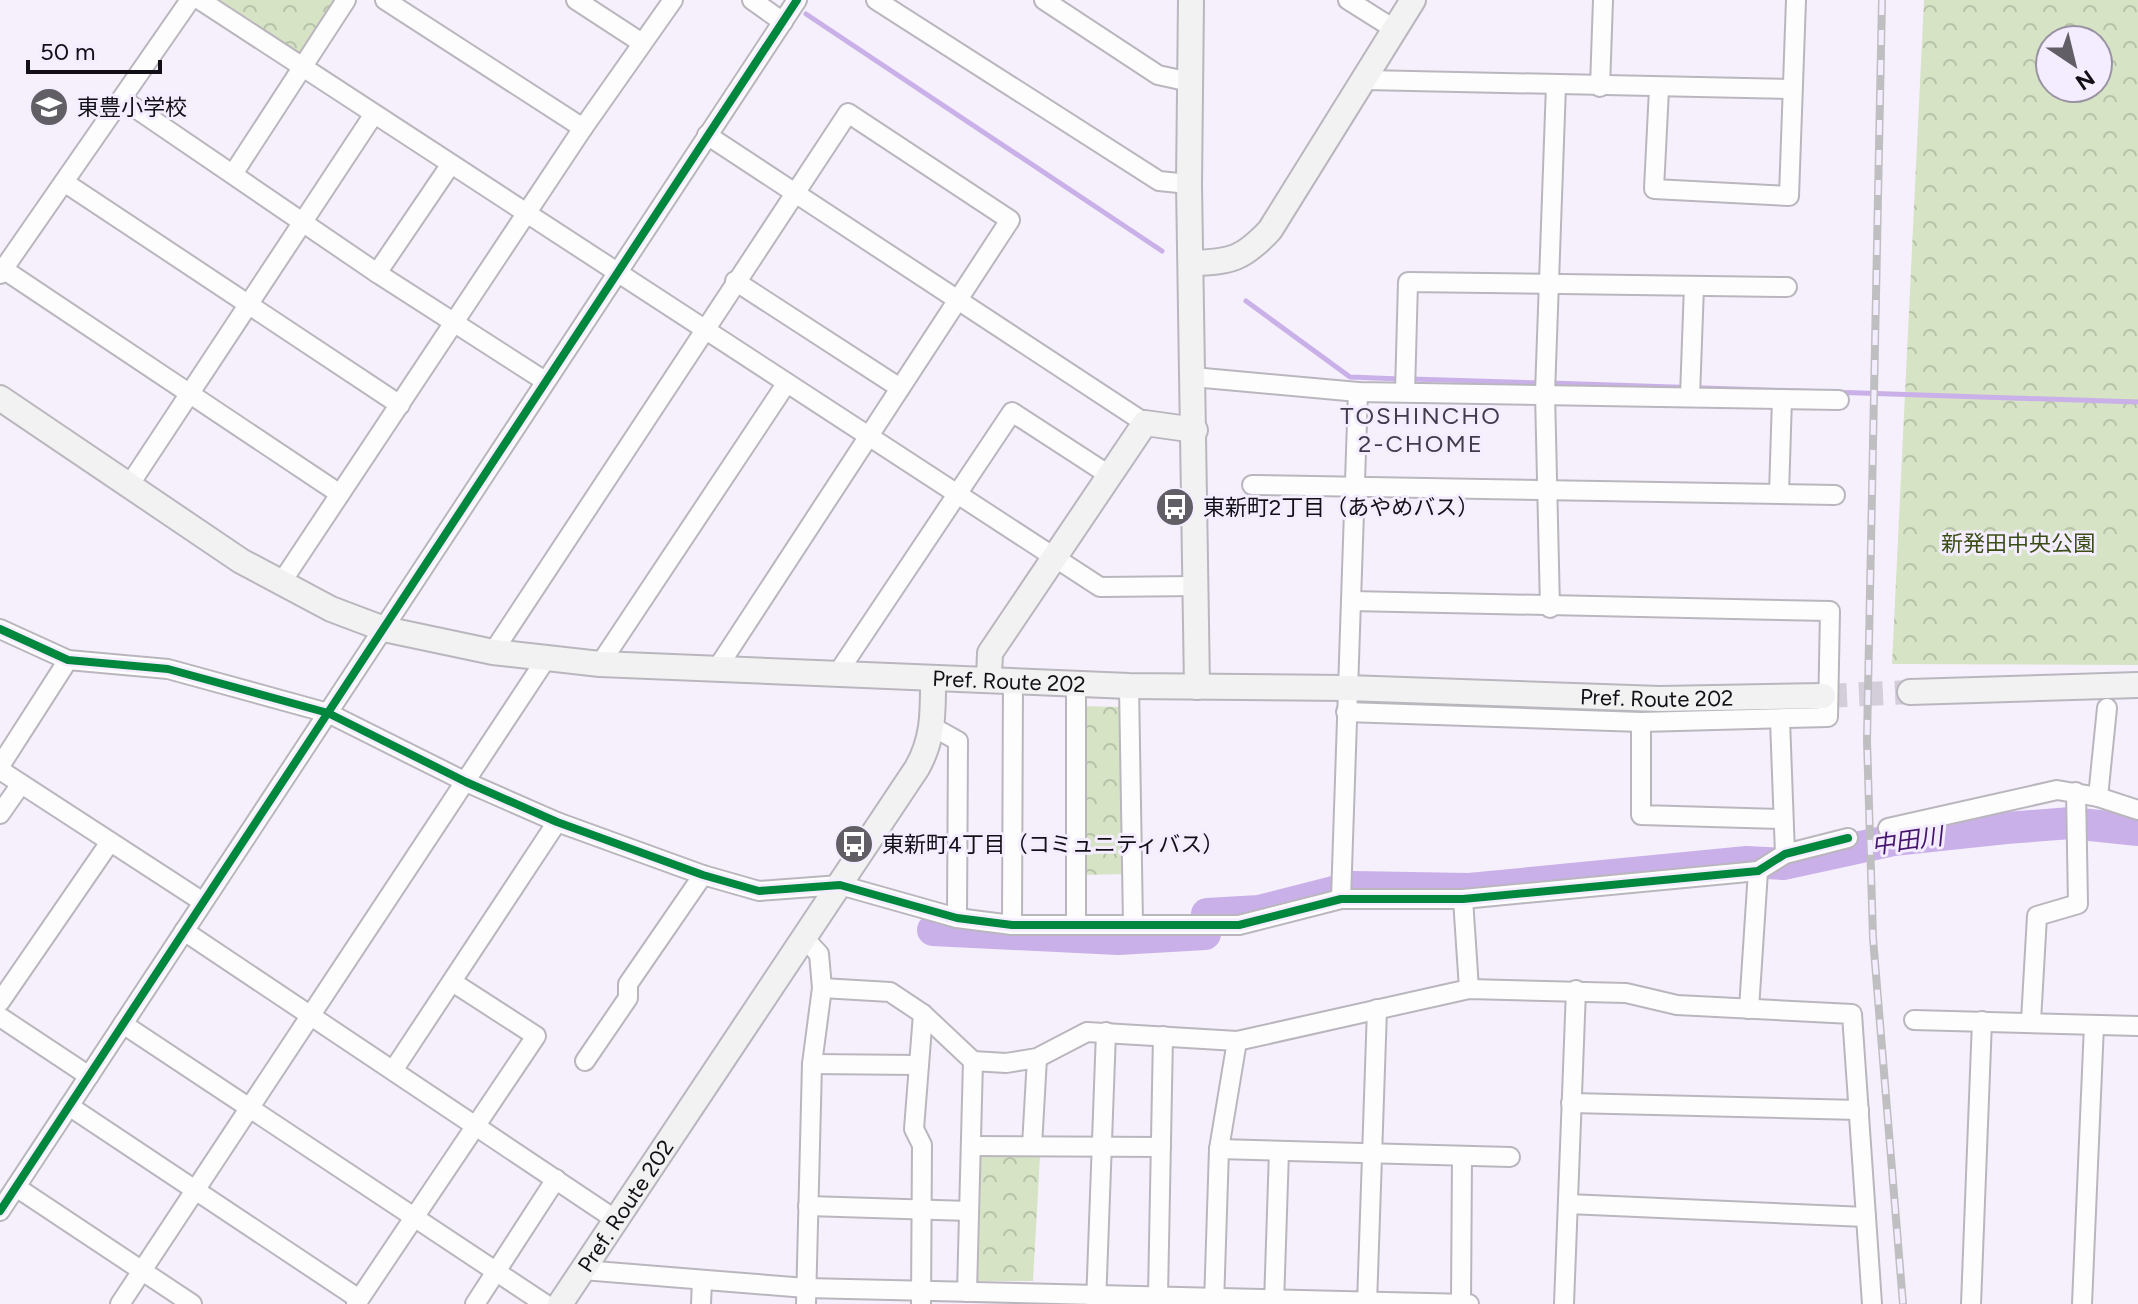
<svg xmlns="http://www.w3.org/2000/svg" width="2138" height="1304" font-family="Figtree,'Noto Sans JP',sans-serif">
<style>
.forest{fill:url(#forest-crowns);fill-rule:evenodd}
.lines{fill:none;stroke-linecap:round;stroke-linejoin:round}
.stream{stroke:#cab0e8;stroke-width:5}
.river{stroke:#cab0e8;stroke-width:32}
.secondary-tunnel{stroke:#d3ced9;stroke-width:24;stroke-dasharray:24 12;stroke-linecap:butt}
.street-casing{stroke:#bab6be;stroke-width:22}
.secondary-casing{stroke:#bab6be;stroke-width:28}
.street{stroke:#fefdfe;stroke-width:18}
.secondary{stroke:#f2f2f2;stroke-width:24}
.rail-casing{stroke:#bfbec1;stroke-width:8}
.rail{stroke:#f4ecff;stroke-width:5;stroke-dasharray:15;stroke-linecap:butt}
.cycleway-casing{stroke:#f4ecff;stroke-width:13}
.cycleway{stroke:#00873e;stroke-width:8}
.labels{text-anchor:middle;stroke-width:6;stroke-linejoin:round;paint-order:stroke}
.poi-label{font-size:22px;fill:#121016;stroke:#f4ecff;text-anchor:start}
.park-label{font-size:22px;fill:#3a4e16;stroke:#f4ecff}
.street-label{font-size:22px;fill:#121016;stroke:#f4ecff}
.neighbourhood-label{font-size:24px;letter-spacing:2px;fill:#423b4b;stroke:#f4ecff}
.water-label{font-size:24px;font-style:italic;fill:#45146c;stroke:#f4ecff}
</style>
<defs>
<pattern id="forest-crowns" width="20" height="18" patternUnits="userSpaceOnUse" patternTransform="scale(2)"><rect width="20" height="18" fill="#d6e3c5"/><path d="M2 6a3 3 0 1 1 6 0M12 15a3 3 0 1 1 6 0" fill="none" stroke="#b7c2a8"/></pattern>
</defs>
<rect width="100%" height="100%" fill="#f5f0fb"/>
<g class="forest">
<path d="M 215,0 L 335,0 L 297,57 Z"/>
<path d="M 1924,0 L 2138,0 L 2138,665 L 1892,664 ZM 2050,40 L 2098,40 L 2098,88 L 2050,88 Z"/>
<path d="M 1082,706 L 1122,707 L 1125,874 L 1082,875 Z"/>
<path d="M 1040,1156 L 1033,1281 L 977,1281 L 980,1157 Z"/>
</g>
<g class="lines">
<g class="stream">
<path d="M 806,14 L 1162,251"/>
<path d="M 1246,301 L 1350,377 L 1400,379"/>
<path d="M 1410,379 L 1540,383"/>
<path d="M 1550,383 L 2138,402"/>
</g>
<path class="river" d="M 933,930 L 1118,939 L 1205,934 L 1207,914 L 1259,911 L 1353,887 L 1469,889 L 1747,862 L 1783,864 L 1893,840 L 2006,828 L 2071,823 L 2138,830"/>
<path class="secondary-tunnel" d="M 1823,696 L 1910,692"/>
<g class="street-casing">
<g id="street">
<path d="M 200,0 L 1100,587 L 1197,586"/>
<path d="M 385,0 L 583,128"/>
<path d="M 576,0 L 642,43"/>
<path d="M 752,0 L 783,22"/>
<path d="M 876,0 L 1159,181 L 1189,184"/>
<path d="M 1044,0 L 1158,75 L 1190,82"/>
<path d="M 1348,0 L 1394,29"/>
<path d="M 1366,80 L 1792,89"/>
<path d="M 1600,87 L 1603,0"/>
<path d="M 1659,89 L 1654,189 L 1789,196 L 1796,0"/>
<path d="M 122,99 L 377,273 L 545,381"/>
<path d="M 707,135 L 1145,423"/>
<path d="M 233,174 L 346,0"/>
<path d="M 64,182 L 400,405"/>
<path d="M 3,269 L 340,494"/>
<path d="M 377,273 L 451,164"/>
<path d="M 0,274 L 190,0"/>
<path d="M 735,281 L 900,388"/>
<path d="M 1193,377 L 1358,392 L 1839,400"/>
<path d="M 1405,392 L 1408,282 L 1787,287"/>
<path d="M 1690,396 L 1694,286"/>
<path d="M 130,484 L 374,114"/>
<path d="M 1252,485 L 1835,495"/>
<path d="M 1779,493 L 1782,399"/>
<path d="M 281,583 L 583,128 L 673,0"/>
<path d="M 1550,608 L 1545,393 L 1556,85"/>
<path d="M 0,629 L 68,660 L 168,669 L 328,713 L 466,782 L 557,822 L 703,875 L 759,891 L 840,885 L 957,918 L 1012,925 L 1239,925 L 1341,899 L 1463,899 L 1758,871 L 1785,854 L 1848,838"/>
<path d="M 493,652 L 848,113 L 1010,220 L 716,670"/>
<path d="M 600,664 L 786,384"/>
<path d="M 837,674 L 1012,412 L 1109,475"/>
<path d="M 1076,683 L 1076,923"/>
<path d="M 1129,686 L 1133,923"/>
<path d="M 1346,712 L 1641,722 L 1828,717 L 1830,611 L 1351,601"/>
<path d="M 1780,720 L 1785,854"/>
<path d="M 1641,722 L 1641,815 L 1783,819"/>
<path d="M 933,727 L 958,741 L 957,918"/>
<path d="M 0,766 L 68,660"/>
<path d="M 0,770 L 203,902"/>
<path d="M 2098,797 L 2107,708"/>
<path d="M 0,814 L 21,784"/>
<path d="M 1888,828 L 2057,790 L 2098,797 L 2138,810"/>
<path d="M 1341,899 L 1358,392"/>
<path d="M 1463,899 L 1469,989"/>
<path d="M 1012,925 L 1013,679"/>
<path d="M 184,931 L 616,1220"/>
<path d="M 804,938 L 819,954 L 822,988 L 812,1064 L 806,1304"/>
<path d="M 822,988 L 890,992 L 923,1014 L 973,1061 L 1006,1063 L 1037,1058 L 1087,1032 L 1237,1041 L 1469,989 L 1626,993 L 1677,1005 L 1852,1014 L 1872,1304"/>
<path d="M 0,1002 L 110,842"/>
<path d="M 1749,1009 L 1758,871"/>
<path d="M 0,1017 L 89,1076"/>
<path d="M 1914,1020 L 2138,1026"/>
<path d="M 2031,1021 L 2037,916 L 2078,904 L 2076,792"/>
<path d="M 123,1024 L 545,1304"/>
<path d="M 585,1061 L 628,998 L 628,984 L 703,875"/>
<path d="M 812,1064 L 919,1065"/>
<path d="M 394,1069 L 557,822"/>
<path d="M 1571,1103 L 1859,1110"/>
<path d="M 69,1106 L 359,1299"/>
<path d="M 971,1146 L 1161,1147"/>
<path d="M 1032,1146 L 1037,1058"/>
<path d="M 1219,1149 L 1510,1157"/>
<path d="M 16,1187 L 192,1304"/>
<path d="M 1568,1204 L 1866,1217"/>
<path d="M 808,1206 L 969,1211"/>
<path d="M 0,1211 L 797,0"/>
<path d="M 583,1270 L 806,1288 L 1469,1304"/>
<path d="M 967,1292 L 973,1061"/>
<path d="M 1158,1296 L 1163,1036"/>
<path d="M 120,1304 L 546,659"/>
<path d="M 356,1304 L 536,1036 L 454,983"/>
<path d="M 475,1304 L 556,1179"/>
<path d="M 701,1304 L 702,1281"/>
<path d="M 921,1304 L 922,1145 L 914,1129 L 923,1014"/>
<path d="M 1096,1304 L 1106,1032"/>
<path d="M 1214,1304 L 1219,1149 L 1237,1041"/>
<path d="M 1274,1304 L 1279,1151"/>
<path d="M 1367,1304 L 1377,1009"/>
<path d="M 1461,1304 L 1462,1156"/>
<path d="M 1564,1304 L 1576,990"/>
<path d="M 1971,1304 L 1982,1021"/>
<path d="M 2082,1304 L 2094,1025"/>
</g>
</g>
<g class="secondary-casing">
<g id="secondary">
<path d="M 1191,0 L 1189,184 L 1197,687"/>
<path d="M 1192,263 C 1231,262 1243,259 1270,230 L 1413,0"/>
<path id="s1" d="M 0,398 L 241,561 L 331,609 L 384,629 L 493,652 L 600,664 L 1129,686 L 1347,688 L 1660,699 L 1823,696"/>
<path d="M 989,677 L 990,653 L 1145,423 L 1195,430"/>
<path d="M 1910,692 L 2138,685"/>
<path id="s2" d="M 560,1304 L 917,768 C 934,738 933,711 933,678"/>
</g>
</g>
<use href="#street" class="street"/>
<use href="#secondary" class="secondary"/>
<g class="rail-casing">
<path id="rail" d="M 1882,0 L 1867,740 L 1873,938 L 1903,1304"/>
</g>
<use href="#rail" class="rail"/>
<g class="cycleway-casing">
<g id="cycleway">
<path d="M 0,629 L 68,660 L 168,669 L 328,713 L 466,782 L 557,822 L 703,875 L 759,891 L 840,885 L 957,918 L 1012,925 L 1239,925 L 1341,899 L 1463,899 L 1758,871 L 1785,854 L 1848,838"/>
<path d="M 0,1211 L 797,0"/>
</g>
</g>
<use href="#cycleway" class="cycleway"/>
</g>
<defs>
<g id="school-disc" transform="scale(2)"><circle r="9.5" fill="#615e66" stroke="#f4ecff"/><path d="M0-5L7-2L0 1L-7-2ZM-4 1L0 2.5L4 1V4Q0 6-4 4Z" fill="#fff"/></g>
<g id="bus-disc" transform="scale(2)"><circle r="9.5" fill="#615e66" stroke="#f4ecff"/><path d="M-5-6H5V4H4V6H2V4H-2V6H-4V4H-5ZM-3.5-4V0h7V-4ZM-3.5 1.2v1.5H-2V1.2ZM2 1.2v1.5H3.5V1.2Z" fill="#fff"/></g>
</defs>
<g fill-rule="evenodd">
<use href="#school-disc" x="49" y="107"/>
<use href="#bus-disc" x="1175" y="507"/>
<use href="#bus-disc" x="854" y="844"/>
</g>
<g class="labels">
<g class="poi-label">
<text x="77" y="115">東豊小学校</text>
<text x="1203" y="515">東新町2丁目（あやめバス）</text>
<text x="882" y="852">東新町4丁目（コミュニティバス）</text>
</g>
<g class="park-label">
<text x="2018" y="551">新発田中央公園</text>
</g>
<g class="street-label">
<text dy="8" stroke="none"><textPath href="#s1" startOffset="1078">Pref. Route 202</textPath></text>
<text dy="8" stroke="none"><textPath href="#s1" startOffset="1726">Pref. Route 202</textPath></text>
<text dy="8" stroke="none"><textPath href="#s2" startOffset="118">Pref. Route 202</textPath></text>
</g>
<g class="neighbourhood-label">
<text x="1421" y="424">TOSHINCHO<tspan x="1421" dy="28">2-CHOME</tspan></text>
</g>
<g class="water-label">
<text transform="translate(1907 841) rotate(-8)" y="8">中田川</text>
</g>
</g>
<g transform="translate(2074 64) rotate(145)"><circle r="38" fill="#f4ecff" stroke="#9a94a2" stroke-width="2"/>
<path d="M0-6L14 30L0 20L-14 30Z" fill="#615e66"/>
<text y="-12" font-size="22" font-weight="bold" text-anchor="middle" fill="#121016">N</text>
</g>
<path d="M28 60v12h132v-12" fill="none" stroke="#121016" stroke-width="4"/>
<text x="40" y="60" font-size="24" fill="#121016" stroke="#f4ecff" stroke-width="6" paint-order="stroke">50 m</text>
</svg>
